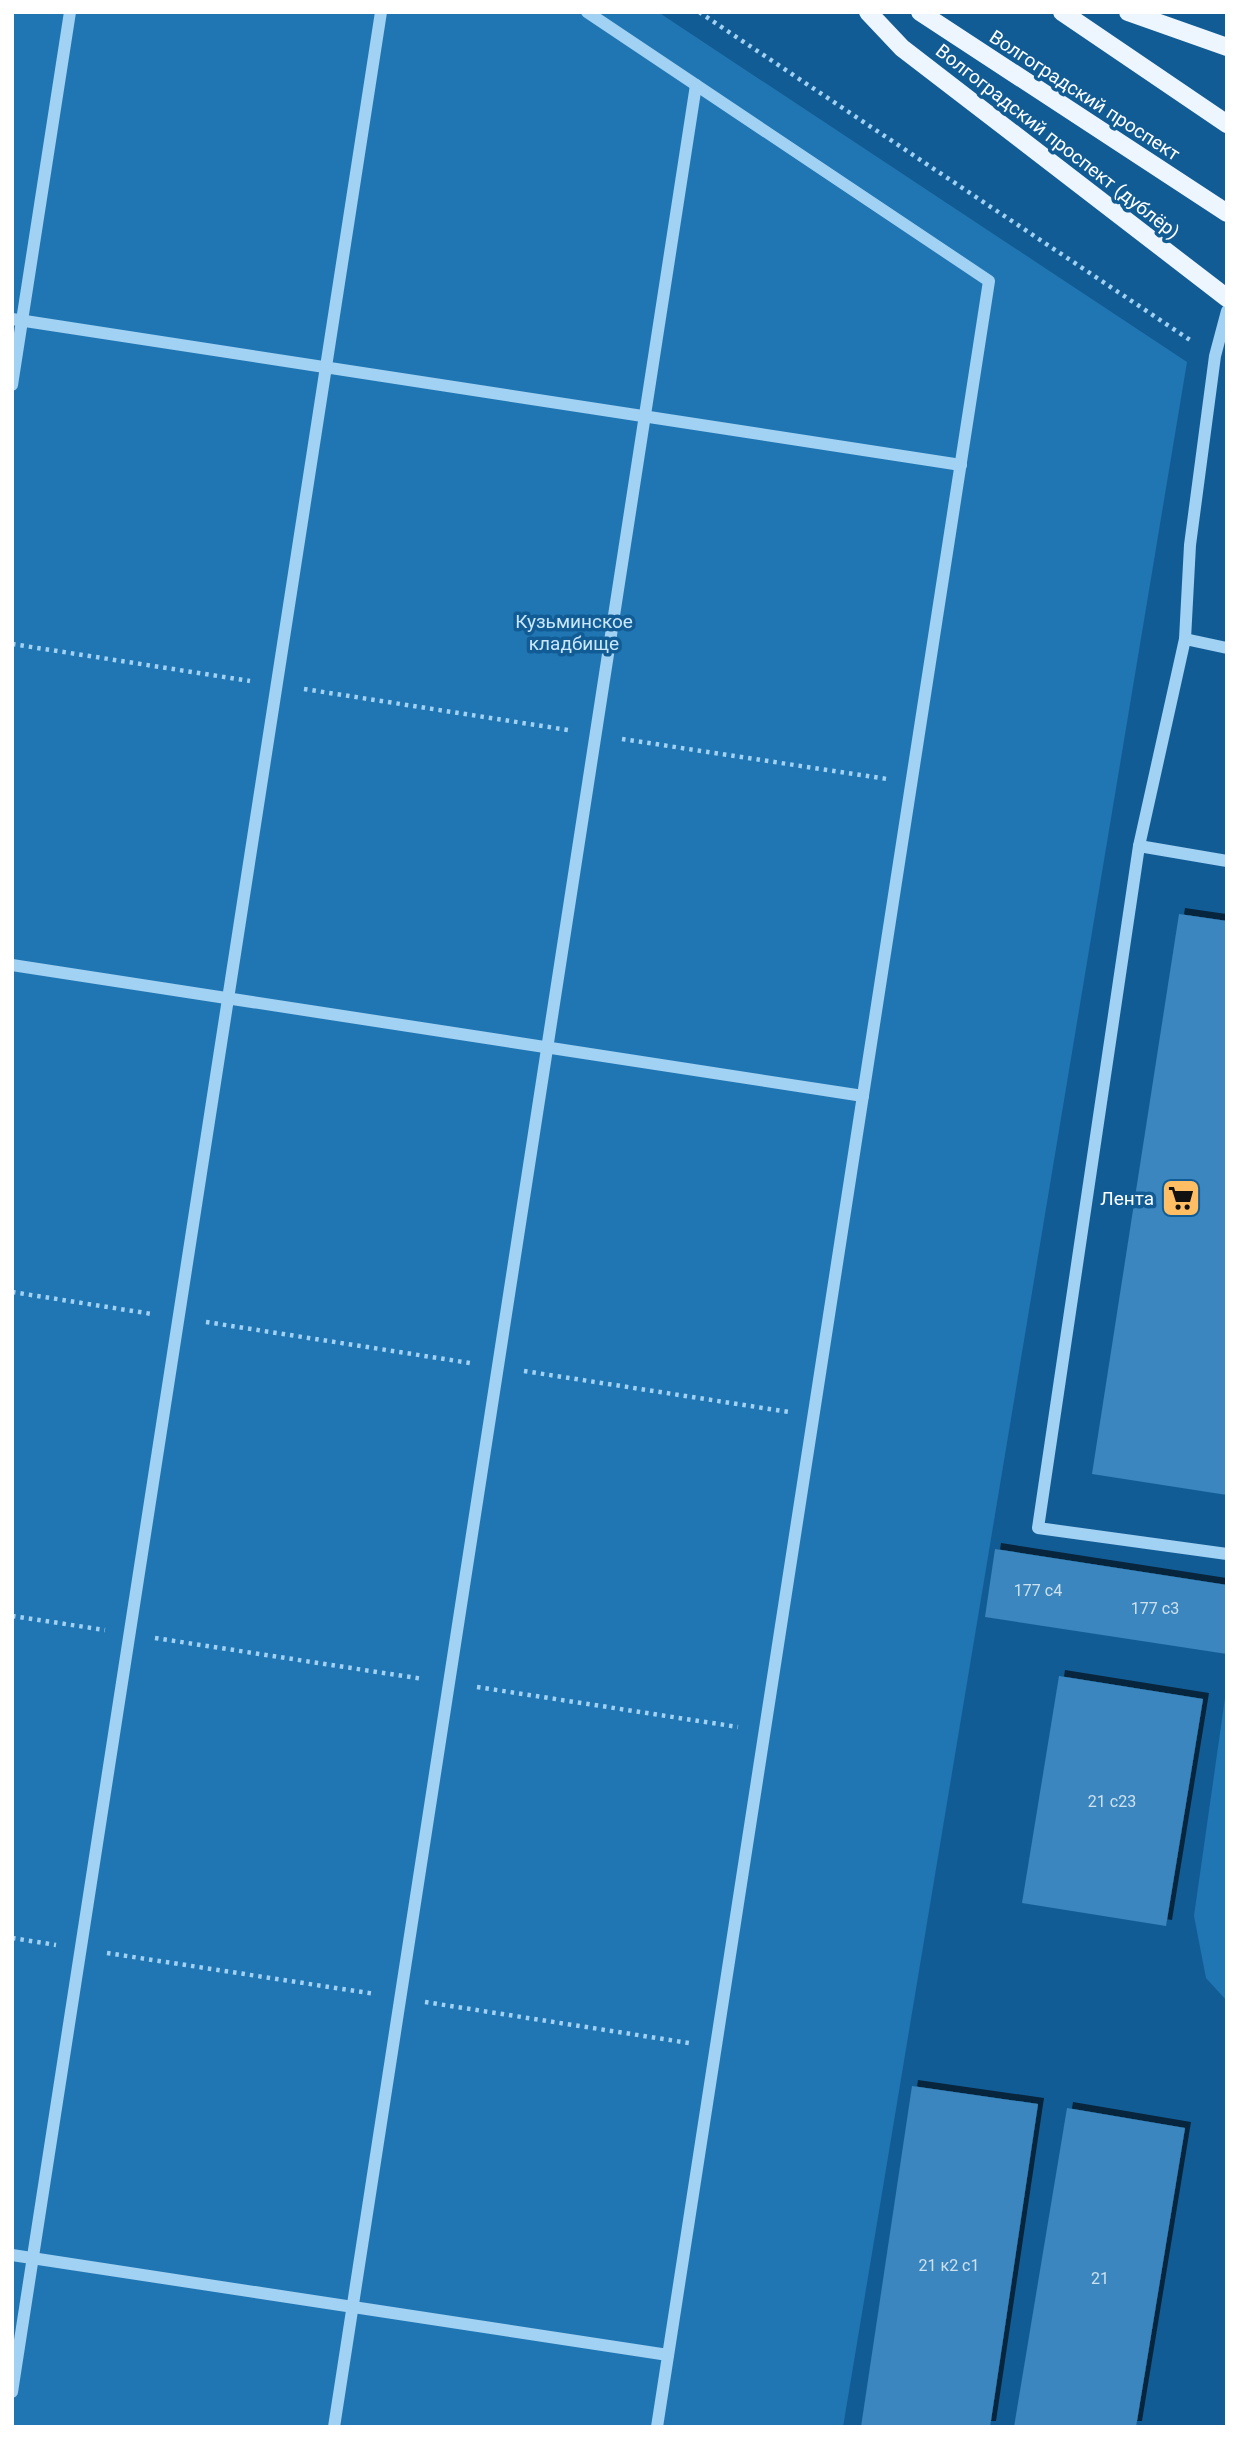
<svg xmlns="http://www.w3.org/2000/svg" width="1239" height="2439" font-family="Roboto,sans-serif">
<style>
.green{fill:#2076b3}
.building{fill:#3a86be;filter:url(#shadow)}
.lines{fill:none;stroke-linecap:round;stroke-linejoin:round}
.path{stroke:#a1d1f3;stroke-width:4.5;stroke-dasharray:3.5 5;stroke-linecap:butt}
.minor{stroke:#a1d1f3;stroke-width:12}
.major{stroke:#edf6ff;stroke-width:18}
.labels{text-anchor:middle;stroke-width:7;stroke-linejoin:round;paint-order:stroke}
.number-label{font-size:16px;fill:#cee1ef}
.street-label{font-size:19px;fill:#fff;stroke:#125c95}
.park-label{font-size:19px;fill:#c9e7fd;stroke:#125c95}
.poi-label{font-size:19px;fill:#fff;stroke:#125c95;text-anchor:end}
</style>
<defs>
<filter id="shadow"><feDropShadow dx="6" dy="-6" stdDeviation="0" flood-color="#0009"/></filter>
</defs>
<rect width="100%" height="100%" fill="#125c95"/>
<g class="green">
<path d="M 12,12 L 658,12 L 1187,362 L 843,2427 L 12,2427 Z"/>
<path d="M 1227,1684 L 1227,2001 L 1206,1978 L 1194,1916 Z"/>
</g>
<g class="building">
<path d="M 1179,914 L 1227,921 L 1227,1495 L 1092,1474 Z"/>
<path d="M 995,1549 L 1227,1585 L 1227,1654 L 985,1617 Z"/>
<path d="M 1059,1676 L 1203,1699 L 1166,1926 L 1022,1903 Z"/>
<path d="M 912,2086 L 1038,2104 L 990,2427 L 861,2427 Z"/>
<path d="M 1067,2108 L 1185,2128 L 1136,2427 L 1014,2427 Z"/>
</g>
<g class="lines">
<g class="path">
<path d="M 699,12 L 1190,340"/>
<path d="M 12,644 L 250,681"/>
<path d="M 304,689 L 568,730"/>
<path d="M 622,739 L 887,779"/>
<path d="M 12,1292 L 152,1314"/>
<path d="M 206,1322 L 470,1363"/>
<path d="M 524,1371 L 789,1412"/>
<path d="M 12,1616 L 105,1630"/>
<path d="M 155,1638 L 423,1679"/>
<path d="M 477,1687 L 738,1727"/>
<path d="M 12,1938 L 56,1945"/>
<path d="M 107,1953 L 375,1994"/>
<path d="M 425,2002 L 689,2043"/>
</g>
<g class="minor">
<path d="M 587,12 L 989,281 L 657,2427"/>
<path d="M 1227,311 L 1215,356 L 1190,545 L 1185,639 L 1139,846 L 1038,1528 L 1227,1554"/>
<path d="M 12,319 L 961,465"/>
<path d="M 12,385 L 70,12"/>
<path d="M 1185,639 L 1227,648"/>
<path d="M 1139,846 L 1227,861"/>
<path d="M 12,965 L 863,1096"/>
<path d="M 12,2255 L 668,2355"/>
<path d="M 12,2392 L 381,12"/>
<path d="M 334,2427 L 696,85"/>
</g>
<g class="major">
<path d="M 868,12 L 902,48 L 1227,298"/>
<path d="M 920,12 L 1227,213"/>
<path d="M 1062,12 L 1227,124"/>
<path d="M 1128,12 L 1227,47"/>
</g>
</g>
<defs>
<g id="supermarket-square" transform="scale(2.0125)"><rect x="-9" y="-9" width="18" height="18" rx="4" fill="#ffbe63" stroke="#125c95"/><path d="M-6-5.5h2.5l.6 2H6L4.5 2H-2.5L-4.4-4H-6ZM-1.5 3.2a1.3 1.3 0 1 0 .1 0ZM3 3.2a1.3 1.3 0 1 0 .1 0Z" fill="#111"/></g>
</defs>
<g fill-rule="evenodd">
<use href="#supermarket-square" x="1181" y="1198"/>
</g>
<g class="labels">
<g class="number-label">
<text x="1038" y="1596">177 с4</text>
<text x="1155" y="1614">177 с3</text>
<text x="1112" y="1807">21 с23</text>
<text x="949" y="2271">21 к2 с1</text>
<text x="1100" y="2284">21</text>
</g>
<g class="street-label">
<text transform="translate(1085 95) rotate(33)" y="7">Волгоградский проспект</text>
<text transform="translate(1058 141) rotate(38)" y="7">Волгоградский проспект (дублёр)</text>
</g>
<g class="park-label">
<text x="574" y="628">Кузьминское<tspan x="574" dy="22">кладбище</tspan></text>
</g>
<g class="poi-label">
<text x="1154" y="1205">Лента</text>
</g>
</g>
<rect width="1239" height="2439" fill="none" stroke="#ffffff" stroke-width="28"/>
</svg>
